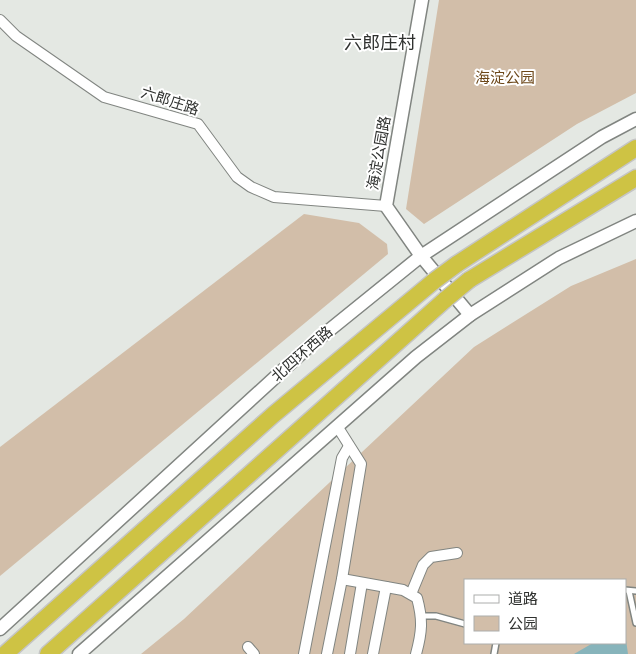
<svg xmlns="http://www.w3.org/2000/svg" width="636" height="654" font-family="'DM Sans','Noto Sans SC',sans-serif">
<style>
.green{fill:#d2bea9;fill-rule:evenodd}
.water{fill:#87b4bb}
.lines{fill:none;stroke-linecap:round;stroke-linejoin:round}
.service-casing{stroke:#818581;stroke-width:8}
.minor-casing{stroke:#818581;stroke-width:12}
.tertiary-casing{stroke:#818581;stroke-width:15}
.trunk-casing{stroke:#c5c5c5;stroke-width:19}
.service{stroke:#fff;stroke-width:5}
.minor{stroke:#fff;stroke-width:10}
.tertiary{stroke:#fff;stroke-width:12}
.trunk{stroke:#cec344;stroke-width:16}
.trunk-bridge-casing{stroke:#c5c5c5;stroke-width:19;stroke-linecap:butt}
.trunk-bridge{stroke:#cec344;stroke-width:16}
.labels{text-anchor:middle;stroke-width:4;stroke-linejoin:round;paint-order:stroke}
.park-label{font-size:15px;fill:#6d481a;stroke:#fff}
.street-label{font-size:15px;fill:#2f312f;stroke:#fff}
.quarter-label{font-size:18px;fill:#2f312f;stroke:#fff}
</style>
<rect width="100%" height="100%" fill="#e4e8e3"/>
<g class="green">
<path d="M 439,0 L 636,0 L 636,93 L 577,124 L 424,224 L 406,209 Z"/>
<path d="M 304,214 L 359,223 L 387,244 L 388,254 L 0,576 L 0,447 Z"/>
<path d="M 636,259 L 636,654 L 141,654 L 184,619 L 474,347 L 571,286 ZM 465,580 L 625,580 L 625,643 L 465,643 Z"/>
</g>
<path class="water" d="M 625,633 L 628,654 L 574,654 L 593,643 L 625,643 Z"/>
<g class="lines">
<g class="service-casing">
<g id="service">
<path d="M 625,590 L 636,591"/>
<path d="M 629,591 L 636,623"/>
<path d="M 422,616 L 436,616 L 465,624"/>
<path d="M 494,654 L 496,643"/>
</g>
</g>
<g class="minor-casing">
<g id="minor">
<path d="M 0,20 L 16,36 L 104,97 L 198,124 L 237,177 L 251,187 L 274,197 L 386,206"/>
<path d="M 342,579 L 403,590 L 417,598 C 423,620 422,632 416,654"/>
<path d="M 411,594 L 423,565 L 431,557 L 457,553"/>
<path d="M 248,647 L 254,654"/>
<path d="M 304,654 L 342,458 L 349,446"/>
<path d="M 327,654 L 342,579 L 361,464 L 337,426"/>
<path d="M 350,654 L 362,583"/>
<path d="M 373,654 L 386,587"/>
</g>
</g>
<g class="tertiary-casing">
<g id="tertiary">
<path d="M 422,0 L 386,206 L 421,256 L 470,315"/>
<path d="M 0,629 L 306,349 L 421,256 L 602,137 L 636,119"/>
<path d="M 79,654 L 416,357 L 470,315 L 559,258 L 636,221"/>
</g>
</g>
<g class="trunk-casing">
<g id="trunk">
<path d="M 457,264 L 636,148"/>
<path d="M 469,280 L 636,178"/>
<path d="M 5,654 L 273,415 L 434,281"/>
<path d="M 48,654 L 446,299"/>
</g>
</g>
<use href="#service" class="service"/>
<use href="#minor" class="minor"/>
<use href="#tertiary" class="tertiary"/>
<use href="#trunk" class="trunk"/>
<g class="trunk-bridge-casing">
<g id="trunk-bridge">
<path d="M 434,281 L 457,264"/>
<path d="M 446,299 L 469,280"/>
</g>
</g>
<use href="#trunk-bridge" class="trunk-bridge"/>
</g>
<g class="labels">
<g class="park-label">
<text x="505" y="83">海淀公园</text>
</g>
<g class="street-label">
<text transform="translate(170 101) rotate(18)" y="5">六郎庄路</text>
<text transform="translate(379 153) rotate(-80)" y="5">海淀公园路</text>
<text transform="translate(302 354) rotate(-41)" y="5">北四环西路</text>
</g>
<g class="quarter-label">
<text x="380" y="49">六郎庄村</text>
</g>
</g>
<rect x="464" y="579" width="162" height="65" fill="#ffffff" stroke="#acadac"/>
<rect x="474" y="595" width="25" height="8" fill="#ffffff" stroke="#acadac"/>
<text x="508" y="604" font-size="15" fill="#2f312f">道路</text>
<rect x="474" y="616" width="25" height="15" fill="#d2bea9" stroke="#acadac"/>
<text x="508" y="629" font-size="15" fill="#2f312f">公园</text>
</svg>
